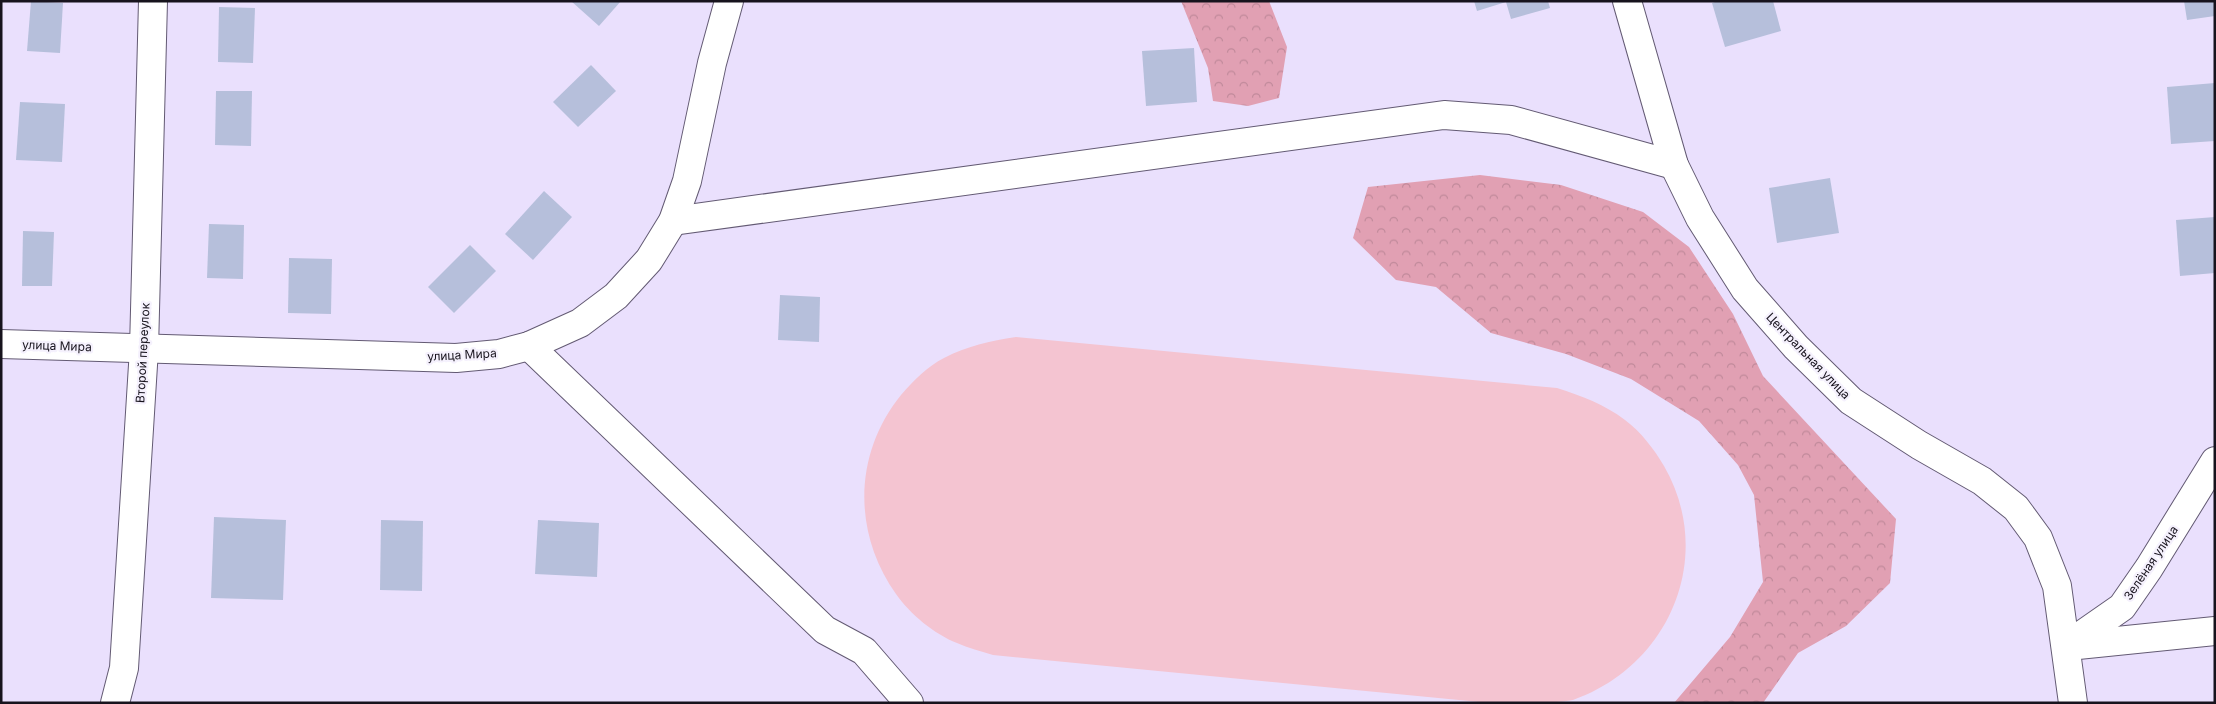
<svg xmlns="http://www.w3.org/2000/svg" width="2216" height="704" font-family="Inter,sans-serif">
<style>
.forest{fill:url(#forest-crowns)}
.park{fill:#f4c4d1}
.building{fill:#b6bfdb}
.lines{fill:none;stroke-linecap:round;stroke-linejoin:round}
.minor-casing{stroke:#635a73;stroke-width:30}
.minor{stroke:#fff;stroke-width:28}
.labels{text-anchor:middle;stroke-width:4.5;stroke-linejoin:round;paint-order:stroke}
.street-label{font-size:12px;fill:#17131d;stroke:#f5f1fd}
</style>
<defs>
<pattern id="forest-crowns" width="20" height="18" patternUnits="userSpaceOnUse" patternTransform="scale(1.25)"><rect width="20" height="18" fill="#e1a0b3"/><path d="M2 6a3 3 0 1 1 6 0M12 15a3 3 0 1 1 6 0" fill="none" stroke="#c0899a"/></pattern>
</defs>
<rect width="100%" height="100%" fill="#eae0fd"/>
<g class="forest">
<path d="M 1181,1 L 1269,1 L 1287,47 L 1279,98 L 1248,106 L 1213,101 L 1208,68 Z"/>
<path d="M 1480,175 L 1561,185 L 1643,212 L 1689,247 L 1733,314 L 1763,376 L 1896,519 L 1890,583 L 1846,626 L 1798,653 L 1763,703 L 1674,703 L 1730,637 L 1763,582 L 1754,495 L 1738,465 L 1699,421 L 1631,379 L 1566,354 L 1491,333 L 1436,287 L 1396,280 L 1353,238 L 1368,187 Z"/>
</g>
<path class="park" d="M 1016,337 L 1557,388 C 1582,396 1604,404 1625,420 C 1641,432 1654,449 1664,466 C 1716,556 1670,666 1573,700 C 1551,704 1514,703 1490,703 L 993,655 C 981,651 968,648 957,643 C 934,634 910,614 896,594 C 852,532 854,453 901,395 C 913,381 928,366 944,358 C 967,346 990,341 1016,337 Z"/>
<g class="building">
<path d="M 31,1 L 63,3 L 60,53 L 27,51 Z"/>
<path d="M 571,1 L 621,1 L 599,26 Z"/>
<path d="M 1474,1 L 1548,1 L 1550,8 L 1511,19 L 1506,2 L 1477,11 Z"/>
<path d="M 1718,1 L 1773,1 L 1781,31 L 1725,47 L 1712,3 Z"/>
<path d="M 2184,1 L 2215,1 L 2215,16 L 2187,20 Z"/>
<path d="M 219,7 L 255,8 L 253,63 L 218,62 Z"/>
<path d="M 1194,48 L 1197,102 L 1146,106 L 1142,51 Z"/>
<path d="M 591,65 L 616,91 L 578,127 L 553,102 Z"/>
<path d="M 2215,83 L 2215,141 L 2171,144 L 2167,87 Z"/>
<path d="M 216,91 L 252,91 L 251,146 L 215,145 Z"/>
<path d="M 20,102 L 65,104 L 62,162 L 16,160 Z"/>
<path d="M 1830,178 L 1839,233 L 1777,243 L 1769,188 Z"/>
<path d="M 544,191 L 572,217 L 533,260 L 505,234 Z"/>
<path d="M 2215,217 L 2215,273 L 2180,276 L 2176,220 Z"/>
<path d="M 209,224 L 244,225 L 243,279 L 207,278 Z"/>
<path d="M 23,231 L 54,232 L 52,286 L 22,286 Z"/>
<path d="M 470,245 L 496,271 L 454,313 L 428,287 Z"/>
<path d="M 289,258 L 332,259 L 331,314 L 288,313 Z"/>
<path d="M 780,295 L 820,297 L 819,342 L 778,340 Z"/>
<path d="M 214,517 L 286,520 L 283,600 L 211,598 Z"/>
<path d="M 381,520 L 423,521 L 422,591 L 380,590 Z"/>
<path d="M 538,520 L 599,523 L 597,577 L 535,574 Z"/>
</g>
<g class="lines">
<g class="minor-casing">
<g id="minor">
<path d="M 1627,1 L 1674,165 L 1700,218 L 1745,289 L 1796,347 L 1851,401 L 1919,445 L 1982,481 L 2016,508 L 2038,538 L 2057,586 L 2073,703"/>
<path d="M 673,221 L 1444,115 L 1511,120 L 1674,165"/>
<path d="M 1,344 L 456,358 L 499,354 L 529,346 L 580,323 L 616,296 L 649,260 L 673,221 L 687,181 L 712,63 L 729,1"/>
<path d="M 529,346 L 825,630 L 864,651 L 909,703"/>
<path d="M 2066,646 L 2122,607 L 2149,568 L 2215,461"/>
<path d="M 2068,646 L 2215,631"/>
<path d="M 115,703 L 124,668 L 144,349 L 153,1"/>
</g>
</g>
<use href="#minor" class="minor"/>
</g>
<g class="labels">
<g class="street-label">
<text transform="translate(57 346) rotate(2)" y="4">улица Мира</text>
<text transform="translate(143 353) rotate(-87)" y="4">Второй переулок</text>
<text transform="translate(462 355) rotate(-3)" y="4">улица Мира</text>
<text transform="translate(1808 356) rotate(46)" y="4">Центральная улица</text>
<text transform="translate(2151 563) rotate(-56)" y="4">Зелёная улица</text>
</g>
</g>
<rect width="2216" height="704" fill="none" stroke="#17131d" stroke-width="5"/>
</svg>
